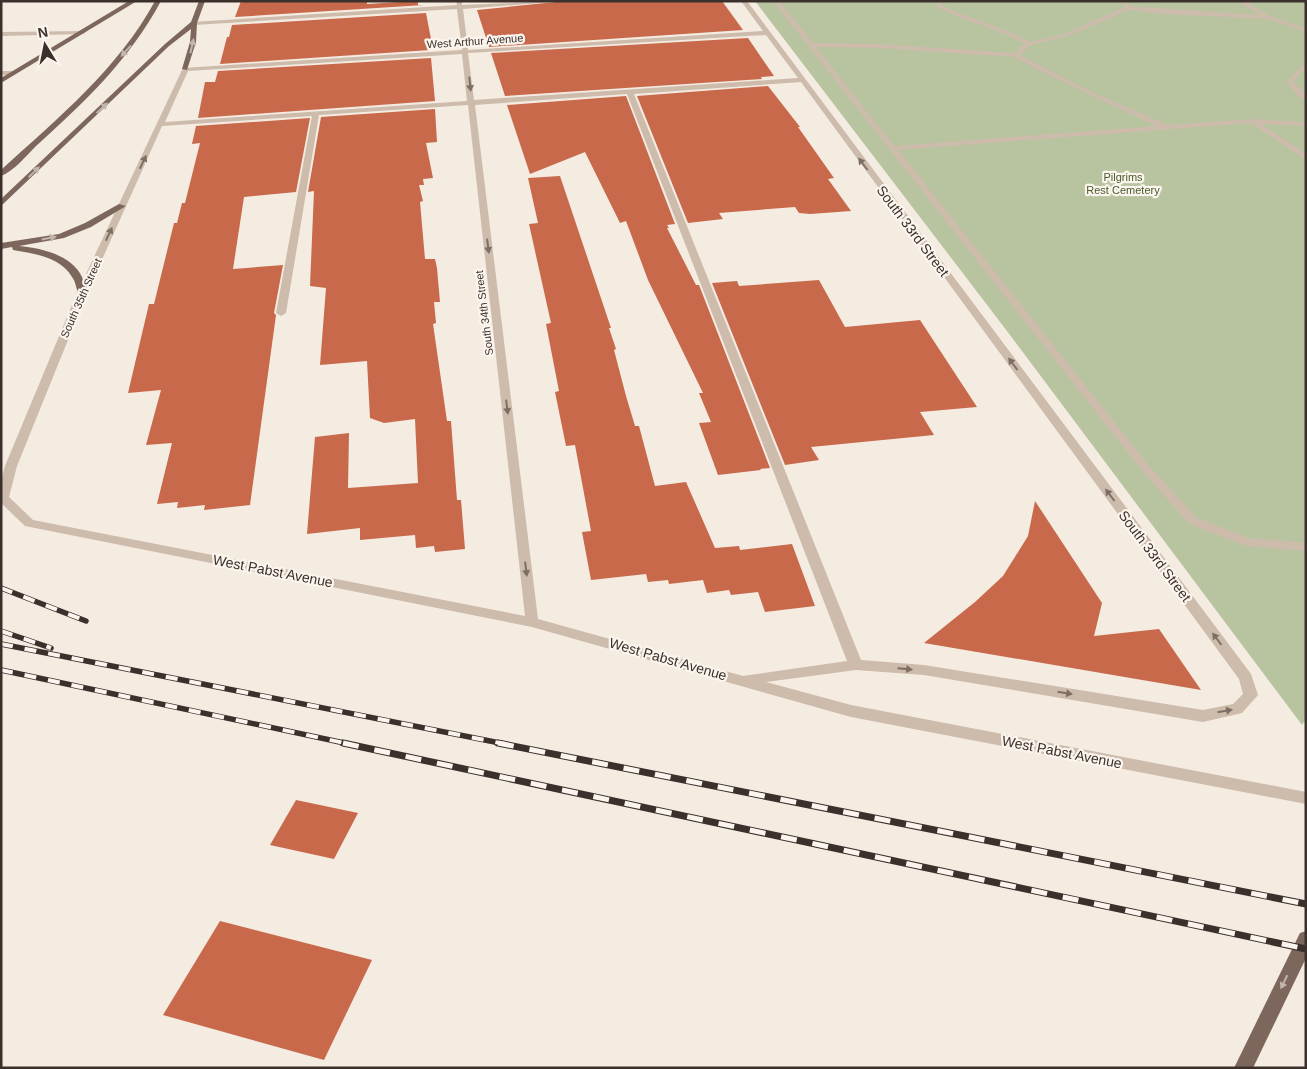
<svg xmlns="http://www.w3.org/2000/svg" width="1307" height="1069" font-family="Arial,sans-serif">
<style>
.green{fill:#b8c4a0}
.building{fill:#c8694b}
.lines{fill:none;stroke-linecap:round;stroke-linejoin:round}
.minor{fill:#cdbbac;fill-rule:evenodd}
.major{fill:#7d675c;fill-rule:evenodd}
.rail-far1-casing{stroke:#3b302b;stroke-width:5.5}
.rail-casing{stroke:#3b302b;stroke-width:7}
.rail-far1{stroke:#fbf5ee;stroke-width:4;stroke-dasharray:12;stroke-linecap:butt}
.rail{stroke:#fbf5ee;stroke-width:5;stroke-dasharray:16;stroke-linecap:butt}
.oneway{fill:#c2b5ac}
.oneway2{fill:#7d6f65}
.labels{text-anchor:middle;stroke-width:4.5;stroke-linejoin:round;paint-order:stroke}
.far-street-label{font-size:11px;fill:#3b302b;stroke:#fbf5ee}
.far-park-label{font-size:11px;fill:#4a5a2e;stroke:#fbf5ee}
.street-label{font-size:14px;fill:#3b302b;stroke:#fbf5ee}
</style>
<rect width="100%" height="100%" fill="#f4ebe1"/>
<path class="green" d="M 755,1 L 1306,1 L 1306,719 L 1302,725 L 1007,331 Z"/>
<g class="building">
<path d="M 241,1 L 367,1 L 367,4 L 418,1 L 418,5 L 424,5 L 235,17 Z"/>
<path d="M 566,1 L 722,1 L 743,30 L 489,47 L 477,10 Z"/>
<path d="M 426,13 L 431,39 L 429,39 L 430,50 L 220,64 L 227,37 L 229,37 L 232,25 Z"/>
<path d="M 748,38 L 774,76 L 761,77 L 762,79 L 505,96 L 491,53 Z"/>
<path d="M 431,58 L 435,101 L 198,118 L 205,82 L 215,82 L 218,71 Z"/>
<path d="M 768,86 L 800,127 L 798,127 L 834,178 L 828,179 L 851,211 L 810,214 L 799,213 L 795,207 L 719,213 L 723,219 L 688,223 L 637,96 Z"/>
<path d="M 626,96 L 675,224 L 667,225 L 669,228 L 667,228 L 696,285 L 699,285 L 770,468 L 760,469 L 761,470 L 718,475 L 699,423 L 711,422 L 699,393 L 703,393 L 648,280 L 626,221 L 620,223 L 585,152 L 530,174 L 507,105 Z"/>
<path d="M 435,109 L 437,142 L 426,143 L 433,178 L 423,179 L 424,185 L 419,185 L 423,201 L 420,202 L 425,259 L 435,259 L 437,268 L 440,302 L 434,302 L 436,323 L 433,324 L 447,421 L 451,421 L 457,500 L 461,500 L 465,549 L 435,552 L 434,546 L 416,548 L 415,535 L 360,540 L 360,528 L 307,534 L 315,437 L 349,433 L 348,488 L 418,483 L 415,419 L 384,423 L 370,418 L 367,361 L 320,365 L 326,288 L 310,286 L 314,191 L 308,192 L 321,117 Z"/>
<path d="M 310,118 L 296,192 L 244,197 L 233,269 L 283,265 L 274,313 L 276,315 L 250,505 L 204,510 L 205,505 L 177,508 L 178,502 L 157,504 L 172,443 L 146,445 L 161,390 L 128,393 L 149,304 L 154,304 L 174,223 L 177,223 L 182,203 L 185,203 L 200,143 L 192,144 L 196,126 Z"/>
<path d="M 560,176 L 611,328 L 609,328 L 616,349 L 614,350 L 626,396 L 635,426 L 639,426 L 655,486 L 686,482 L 715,548 L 739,546 L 740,550 L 792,544 L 815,606 L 765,612 L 758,592 L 731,595 L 729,590 L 707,593 L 703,580 L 669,584 L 668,580 L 648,582 L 646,574 L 591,580 L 582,532 L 591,531 L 575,445 L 566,446 L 555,392 L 559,391 L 546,324 L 551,323 L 529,224 L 538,223 L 528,178 Z"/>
<path d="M 819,280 L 845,327 L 920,320 L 977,407 L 920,412 L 934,435 L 811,447 L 819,460 L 785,465 L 712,283 L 737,281 L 739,286 Z"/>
<path d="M 1035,501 L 1102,603 L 1094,636 L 1159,629 L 1201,690 L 924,643 L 975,602 L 1003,576 L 1028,536 Z"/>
<path d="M 296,800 L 358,813 L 334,859 L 270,845 Z"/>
<path d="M 220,921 L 372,960 L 324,1060 L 163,1015 Z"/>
</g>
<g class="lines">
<g class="minor">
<path d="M 456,1 L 462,1 L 462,5 L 564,1 L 463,9 L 468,50 L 763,31 L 741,1 L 747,1 L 1251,674 L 1258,695 L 1242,713 L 1203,722 L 924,675 L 856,670 L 766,682 L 851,705 L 1306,792 L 1306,804 L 851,717 L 532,627 L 25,526 L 1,503 L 1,481 L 5,466 L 77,293 L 183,68 L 462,50 L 457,9 L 194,25 L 192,22 L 457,5 ZM 766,35 L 798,78 L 474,100 L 468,53 ZM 462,54 L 467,101 L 165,122 L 188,71 ZM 801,82 L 1239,679 L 1243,694 L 1233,704 L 1203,710 L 924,665 L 861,660 L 634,94 ZM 627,94 L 847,661 L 743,676 L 538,619 L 475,105 ZM 468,105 L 525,616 L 33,520 L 9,497 L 17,466 L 87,293 L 162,126 L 312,116 L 276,313 L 281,316 L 286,313 L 319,115 Z"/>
<path d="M 773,1 L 779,1 L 813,43 L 880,44 L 1014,53 L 1025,44 C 997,28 965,22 937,7 L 935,1 L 941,1 L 942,5 C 970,20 1002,26 1030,42 L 1067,33 L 1124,7 L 1122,1 L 1128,1 L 1130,6 L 1260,15 L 1237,1 L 1245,1 L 1270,16 L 1306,28 L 1306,32 L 1267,19 L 1165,14 L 1128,10 L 1071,35 L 1031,45 L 1020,55 L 1092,92 L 1168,125 L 1252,119 L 1306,122 L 1306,126 L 1261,124 L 1306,154 L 1306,160 L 1251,123 L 898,150 L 1151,468 L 1197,518 L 1249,538 L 1306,543 L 1306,551 L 1247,546 L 1189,524 L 1143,472 ZM 816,47 L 880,48 L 1015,57 L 1038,70 L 1157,126 L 894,146 Z"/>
<path d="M 85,31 L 86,32 L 83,34 L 1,36 L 1,32 Z"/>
<path d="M 1306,62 L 1306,68 L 1293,81 L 1306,95 L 1306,100 L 1299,97 L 1286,81 Z"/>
<path d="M 1,71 L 14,71 L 17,73 L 14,75 L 1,75 Z"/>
</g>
<g class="major">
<path d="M 129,1 L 137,1 L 1,83 L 1,78 Z"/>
<path d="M 155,1 L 161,1 C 130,59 84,103 36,146 C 26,156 14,171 1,176 L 1,170 C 58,118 118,69 155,1 Z"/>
<path d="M 199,1 L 205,1 L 197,23 L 196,42 L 187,70 L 182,69 L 190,42 L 191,29 L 169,46 L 1,206 L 1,199 L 165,44 L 191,22 Z"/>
<path d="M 119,204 L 126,206 L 91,227 L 64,238 L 19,246 C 41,248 72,255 82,277 C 84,282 85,288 87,293 L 85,295 L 79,295 C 76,289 76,282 72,277 C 60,256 33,254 13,250 L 12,247 L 1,249 L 1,243 L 59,234 L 85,223 Z"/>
<path d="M 1306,931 L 1306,958 L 1253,1068 L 1234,1068 L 1300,933 Z"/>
</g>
<g class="rail-far1-casing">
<g id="rail-far1">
<path d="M 1,588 L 86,621"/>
<path d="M 1,631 L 51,648"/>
<path d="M 1,644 L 505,744"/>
<path d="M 1,670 L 349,744"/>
</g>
</g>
<g class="rail-casing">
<g id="rail">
<path d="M 343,743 L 1306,949"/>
<path d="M 498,743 L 1306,904"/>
</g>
</g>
<use href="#rail-far1" class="rail-far1"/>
<use href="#rail" class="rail"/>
</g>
<defs><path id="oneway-solid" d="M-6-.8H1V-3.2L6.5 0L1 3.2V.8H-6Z" transform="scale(1.25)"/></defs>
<g class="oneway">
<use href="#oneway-solid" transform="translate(192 46) rotate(-77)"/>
<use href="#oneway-solid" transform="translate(126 51) rotate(132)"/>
<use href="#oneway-solid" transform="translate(102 108) rotate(-43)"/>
<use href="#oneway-solid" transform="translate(34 172) rotate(-44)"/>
<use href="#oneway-solid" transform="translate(49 238) rotate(-11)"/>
<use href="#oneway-solid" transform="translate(1284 982) rotate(116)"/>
</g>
<g class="oneway2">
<use href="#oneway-solid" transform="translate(470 84) rotate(84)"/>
<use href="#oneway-solid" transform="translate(143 162) rotate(-65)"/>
<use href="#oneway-solid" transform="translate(863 164) rotate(-127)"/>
<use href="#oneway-solid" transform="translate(109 234) rotate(-65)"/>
<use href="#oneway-solid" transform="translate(488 246) rotate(83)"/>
<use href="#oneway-solid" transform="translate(1013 364) rotate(-127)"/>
<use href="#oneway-solid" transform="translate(507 407) rotate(83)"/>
<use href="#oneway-solid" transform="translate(1110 495) rotate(-127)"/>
<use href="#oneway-solid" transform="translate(526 569) rotate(83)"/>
<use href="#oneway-solid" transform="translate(1217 639) rotate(-127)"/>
<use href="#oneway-solid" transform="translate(905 669) rotate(5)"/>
<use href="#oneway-solid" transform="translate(1065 693) rotate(9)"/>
<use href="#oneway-solid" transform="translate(1225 711) rotate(-10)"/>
</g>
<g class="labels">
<g class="far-street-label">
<text transform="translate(475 41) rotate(-4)" y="4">West Arthur Avenue</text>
<text transform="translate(81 298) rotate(-66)" y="4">South 35th Street</text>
<text transform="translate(484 313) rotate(-97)" y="4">South 34th Street</text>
</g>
<g class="far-park-label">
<text x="1123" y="181">Pilgrims<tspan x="1123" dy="13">Rest Cemetery</tspan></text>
</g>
<g class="street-label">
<text transform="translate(913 231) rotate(53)" y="5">South 33rd Street</text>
<text transform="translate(1155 556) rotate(53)" y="5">South 33rd Street</text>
<text transform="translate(273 571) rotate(11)" y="5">West Pabst Avenue</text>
<text transform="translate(668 659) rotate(16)" y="5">West Pabst Avenue</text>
<text transform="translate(1062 752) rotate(11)" y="5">West Pabst Avenue</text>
</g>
</g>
<rect width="1307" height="1069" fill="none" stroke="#3b302b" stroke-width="5"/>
<g transform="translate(45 45) rotate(350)" stroke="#fbf5ee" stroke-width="4" paint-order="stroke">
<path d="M0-4L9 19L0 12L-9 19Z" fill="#3b302b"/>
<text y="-8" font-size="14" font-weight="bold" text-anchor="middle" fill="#3b302b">N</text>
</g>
</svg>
